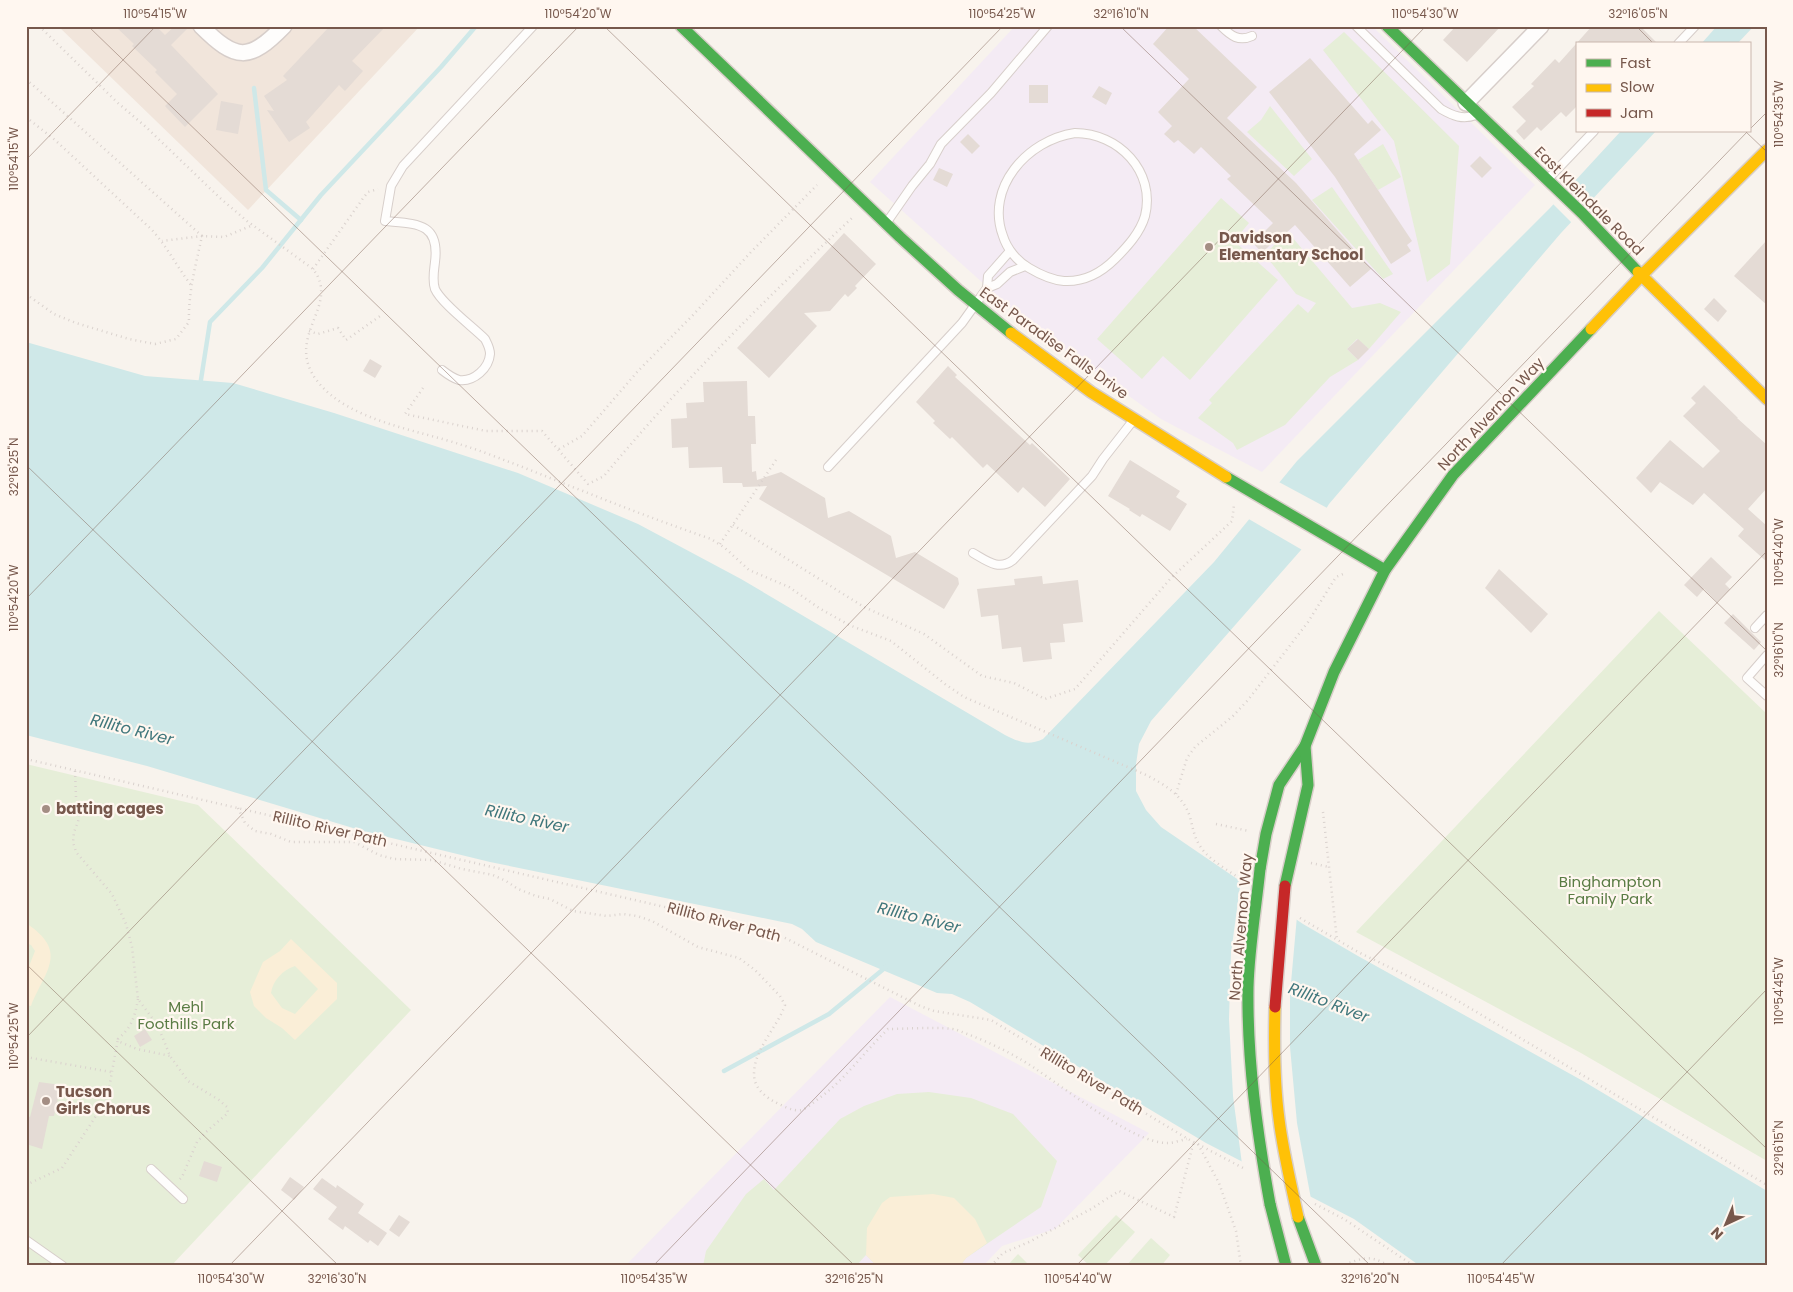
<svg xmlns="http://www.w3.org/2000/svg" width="1793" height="1292" font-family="Poppins,sans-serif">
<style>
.residential{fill:#f1e5db}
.education{fill:#f4ebf4}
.green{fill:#e6eed8}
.sand{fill:#faeed7;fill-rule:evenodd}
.water{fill:#cfe8e8}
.pier{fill:#f8f3ed}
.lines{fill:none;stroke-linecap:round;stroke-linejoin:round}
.stream{stroke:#cfe8e8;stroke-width:4.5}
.building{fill:#e4dbd5}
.lane-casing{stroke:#d7ceca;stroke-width:10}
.street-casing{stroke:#d7ceca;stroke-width:18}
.fast-casing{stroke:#d8cec9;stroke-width:14}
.slow-casing{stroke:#d8cec9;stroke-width:14}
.path{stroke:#dad2ce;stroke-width:2.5;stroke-dasharray:1 4;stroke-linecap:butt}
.lane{stroke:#fefdfc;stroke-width:8}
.street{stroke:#fefdfc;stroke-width:15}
.fast{stroke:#4caf50;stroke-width:11}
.slow{stroke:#ffc107;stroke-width:11}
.fast-bridge-casing{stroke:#d9d0cb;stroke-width:14;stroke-linecap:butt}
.slow-bridge-casing{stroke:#d9d0cb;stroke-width:14;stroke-linecap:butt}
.jam-bridge-casing{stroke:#d9d0cb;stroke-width:14;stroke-linecap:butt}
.fast-bridge{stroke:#4caf50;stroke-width:11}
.slow-bridge{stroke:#ffc107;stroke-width:11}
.jam-bridge{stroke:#c62828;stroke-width:11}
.ticks{fill:none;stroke:#77584c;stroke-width:1;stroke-opacity:0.45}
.poi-dot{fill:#a48e84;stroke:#fff7f0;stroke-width:2}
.labels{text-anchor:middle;stroke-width:4.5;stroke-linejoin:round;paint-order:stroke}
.street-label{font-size:15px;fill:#77584c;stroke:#fff7f0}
.poi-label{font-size:15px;font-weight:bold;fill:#77584c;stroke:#fff7f0;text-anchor:start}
.park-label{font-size:15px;fill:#5a7c44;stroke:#fff7f0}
.water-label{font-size:16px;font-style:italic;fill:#40777c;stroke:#fff7f0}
.neatline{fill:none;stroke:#77584c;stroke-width:2}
.ticks-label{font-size:12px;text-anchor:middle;fill:#77584c}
</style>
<rect width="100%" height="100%" fill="#f8f3ed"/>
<path class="residential" d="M 58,26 L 420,26 L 248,210 Z"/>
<g class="education">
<path d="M 1015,26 L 1372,26 L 1535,185 L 1262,472 L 1161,419 L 1062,348 L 1012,309 L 870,182 Z"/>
<path d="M 890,997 L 1149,1133 L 1055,1229 L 1002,1246 L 983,1266 L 625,1266 Z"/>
</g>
<g class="green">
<path d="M 1344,32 L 1459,146 L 1450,264 L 1427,282 L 1394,141 L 1323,50 Z"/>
<path d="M 1270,106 L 1312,159 L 1294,176 L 1247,132 L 1261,120 Z"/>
<path d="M 1383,144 L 1401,177 L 1378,190 L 1358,160 Z"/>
<path d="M 1332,187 L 1393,274 L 1383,279 L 1312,200 Z"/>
<path d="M 1221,198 L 1249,223 L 1234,241 L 1278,280 L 1190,380 L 1163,356 L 1142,379 L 1097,339 Z"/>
<path d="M 1287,231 L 1352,308 L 1380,303 L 1401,312 L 1369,349 L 1357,339 L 1347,349 L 1358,360 L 1330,377 L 1285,425 L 1237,450 L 1233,443 L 1198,418 L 1212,403 L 1209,400 L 1298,304 L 1308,313 L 1316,303 L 1296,294 L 1265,255 Z"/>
<path d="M 1659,611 L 1767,714 L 1767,1161 L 1581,1053 L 1356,932 Z"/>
<path d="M 26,764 L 198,805 L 411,1010 L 171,1266 L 26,1266 Z"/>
<path d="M 929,1092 L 971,1098 L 1013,1114 L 1057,1161 L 1041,1207 L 966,1258 L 960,1266 L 886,1266 L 883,1263 L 877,1266 L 866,1255 L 856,1266 L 703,1266 L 706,1251 L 746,1194 L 764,1179 L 774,1190 L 840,1119 L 864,1106 L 897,1094 Z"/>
<path d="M 1116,1215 L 1135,1232 L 1104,1266 L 1090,1266 L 1078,1255 Z"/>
<path d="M 1151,1238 L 1170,1255 L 1161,1266 L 1126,1266 Z"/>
<path d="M 1018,1254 L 1030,1266 L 1007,1266 Z"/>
</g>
<g class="sand">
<path d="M 26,923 C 69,952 46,969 31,1006 L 26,1005 L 26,974 L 35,951 L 31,945 L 26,943 Z"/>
<path d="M 291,939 L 337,983 L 337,999 L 295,1040 L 282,1028 L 266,1018 L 254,1006 L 250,992 L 263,962 L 280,951 ZM 295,966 L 318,989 L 295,1014 L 282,1008 L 271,993 C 273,980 283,970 295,966 Z"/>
<path d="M 933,1194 L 954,1198 L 975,1219 L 987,1243 L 966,1258 L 960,1266 L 886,1266 L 883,1263 L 877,1266 L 866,1255 L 867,1228 L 882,1203 L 890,1197 Z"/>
</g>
<g class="water">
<path d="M 1717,26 L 1754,26 L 1737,44 L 1701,44 Z"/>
<path d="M 1621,131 L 1656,131 L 1561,233 L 1329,504 L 1301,550 L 1151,721 L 1139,744 L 1136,764 L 1136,791 L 1146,810 L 1161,827 L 1303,924 L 1358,956 L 1583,1081 L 1767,1191 L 1767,1266 L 1420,1266 L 1354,1219 L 1206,1143 L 970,1002 L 952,994 L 937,993 L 816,942 L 802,929 L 792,924 L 490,862 L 363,831 L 147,766 L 26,735 L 26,342 L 145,376 L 233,383 L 334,413 L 518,473 L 638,524 L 741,579 L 1005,735 C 1019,742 1028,746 1043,739 L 1214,562 L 1297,461 L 1550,208 Z"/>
</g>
<g class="pier">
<path d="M 1571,182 L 1593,203 L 1572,223 L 1552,203 Z"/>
<path d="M 1277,481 L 1329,509 L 1304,551 L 1247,518 Z"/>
<path d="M 1241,879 L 1297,916 L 1290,994 L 1290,1047 L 1297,1123 L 1311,1199 L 1242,1164 L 1233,1096 L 1229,1019 L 1231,953 Z"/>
</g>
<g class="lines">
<g class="stream">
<path d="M 254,88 L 266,190 L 301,220"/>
<path d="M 200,386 L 210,322 L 262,268 L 321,195 L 441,67 L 476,26"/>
<path d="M 724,1071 L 829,1014 L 886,967"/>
</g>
</g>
<g class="building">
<path d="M 115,26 L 156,26 L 165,35 L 175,26 L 190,26 L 171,45 L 218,94 L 185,127 L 165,106 L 177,94 L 155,72 L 157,70 L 132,46 L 134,44 Z"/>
<path d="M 330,26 L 386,26 L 352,61 L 363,71 L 345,91 L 339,85 L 306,122 L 310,128 L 289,142 L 267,110 L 274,111 L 264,96 L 287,80 L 283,76 Z"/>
<path d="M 1169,26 L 1193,26 L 1257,87 L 1227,118 L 1296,183 L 1371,269 L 1350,287 L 1295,225 L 1285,234 L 1283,232 L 1262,253 L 1253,243 L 1273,223 L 1227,179 L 1231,176 L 1201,147 L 1194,154 L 1178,140 L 1174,143 L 1164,134 L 1172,126 L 1158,112 L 1189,79 L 1153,44 Z"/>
<path d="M 1456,26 L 1501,26 L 1467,62 L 1443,40 Z"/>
<path d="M 1592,26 L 1640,26 L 1658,44 L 1577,44 L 1577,106 L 1566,117 L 1561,112 L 1541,131 L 1537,127 L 1524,140 L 1516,131 L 1526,121 L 1512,107 L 1534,86 L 1531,84 L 1555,59 L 1559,63 Z"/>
<path d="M 1310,58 L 1368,124 L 1372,120 L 1381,130 L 1354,154 L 1412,241 L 1407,245 L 1411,251 L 1391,264 L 1335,177 L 1269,92 Z"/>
<rect x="1029" y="85" width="19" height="18"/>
<path d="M 1099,86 L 1112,93 L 1106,105 L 1092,97 Z"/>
<path d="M 221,101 L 243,105 L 238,134 L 216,130 Z"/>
<path d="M 968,134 L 980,146 L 972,154 L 960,142 Z"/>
<path d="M 1480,156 L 1492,168 L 1482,178 L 1470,166 Z"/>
<path d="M 939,168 L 953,174 L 947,187 L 933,180 Z"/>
<path d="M 844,233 L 876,264 L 855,286 L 857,288 L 848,297 L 845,294 L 830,311 L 804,313 L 817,326 L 769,378 L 737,348 Z"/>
<path d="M 1767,240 L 1767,305 L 1734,276 Z"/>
<path d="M 1714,298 L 1727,311 L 1718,322 L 1704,309 Z"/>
<path d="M 1358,339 L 1369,349 L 1358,360 L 1347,349 Z"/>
<path d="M 370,359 L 382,366 L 375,378 L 363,371 Z"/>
<path d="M 948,366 L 957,375 L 955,377 L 1030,445 L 1032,443 L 1070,479 L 1045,507 L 1023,487 L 1018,493 L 987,464 L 983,468 L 952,437 L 950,439 L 933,423 L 935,421 L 916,402 Z"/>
<path d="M 747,381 L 748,416 L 755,416 L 756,444 L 751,444 L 752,472 L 756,471 L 757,480 L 781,472 L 825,498 L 828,518 L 849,511 L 891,536 L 896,558 L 915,552 L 958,578 L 959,584 L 944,609 L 759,499 L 767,486 L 743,487 L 742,483 L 723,483 L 722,467 L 689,468 L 688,447 L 672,448 L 671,419 L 687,418 L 686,403 L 704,402 L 703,382 Z"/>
<path d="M 1704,385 L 1738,418 L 1737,418 L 1767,445 L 1767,488 L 1748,509 L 1767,526 L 1767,562 L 1738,536 L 1744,529 L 1704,493 L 1693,505 L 1660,482 L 1651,493 L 1636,478 L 1670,440 L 1703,468 L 1720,451 L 1683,416 L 1696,403 L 1691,398 Z"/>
<path d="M 1130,460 L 1180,491 L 1176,497 L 1187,504 L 1170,531 L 1142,514 L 1140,517 L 1129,510 L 1130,509 L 1108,496 Z"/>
<path d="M 1711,557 L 1732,577 L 1725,584 L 1730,589 L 1717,602 L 1704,589 L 1697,597 L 1684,585 Z"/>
<path d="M 1499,569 L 1548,614 L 1531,633 L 1485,588 Z"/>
<path d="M 1042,576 L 1043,584 L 1078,580 L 1083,622 L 1063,624 L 1065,642 L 1050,643 L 1052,659 L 1023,662 L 1021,647 L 1002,649 L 998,615 L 981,617 L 977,589 L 1015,585 L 1014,579 Z"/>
<path d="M 1733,614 L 1761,642 L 1754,650 L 1724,623 Z"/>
<path d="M 145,1029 L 152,1040 L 140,1047 L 134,1036 Z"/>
<path d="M 39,1082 L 61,1085 L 54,1116 L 49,1116 L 42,1149 L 26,1144 L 26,1116 L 30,1117 Z"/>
<path d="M 204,1161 L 222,1167 L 217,1182 L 199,1176 Z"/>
<path d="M 290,1177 L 304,1187 L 294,1200 L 281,1190 Z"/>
<path d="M 322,1178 L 336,1188 L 337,1185 L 364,1204 L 358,1213 L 387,1233 L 378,1246 L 370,1240 L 368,1243 L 345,1226 L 343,1230 L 328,1219 L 337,1207 L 313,1189 Z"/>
<path d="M 399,1215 L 410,1222 L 399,1237 L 389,1230 Z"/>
</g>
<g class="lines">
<g class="lane-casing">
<g id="lane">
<path d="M 1221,26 C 1231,36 1239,42 1252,36"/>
<path d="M 1356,26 L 1441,109 C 1453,116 1463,120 1476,115"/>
<path d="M 1678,44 L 1695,26"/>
<path d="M 1075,133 C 1118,133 1156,171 1145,216 C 1140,233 1127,247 1115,259 C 1101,273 1084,282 1064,281 C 1052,280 1039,274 1029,268 C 1017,261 1007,249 1003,236 C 985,188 1027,140 1075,133 Z"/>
<path d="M 1548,179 L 1594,131"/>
<path d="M 887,222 L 912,186 L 930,164 L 941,144 L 991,93 L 1048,26"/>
<path d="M 987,288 L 997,284 L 1010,272 L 1025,266"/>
<path d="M 442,370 C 447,374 453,378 459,380 C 474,382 489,368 490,354 C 490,348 487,343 485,339 C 473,327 441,303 435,289 C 432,280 434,271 435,262 C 440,222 416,224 385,221 L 391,186 L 403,166 L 533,26"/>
<path d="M 828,467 L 962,323 L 987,288 L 988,276 L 1010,251"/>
<path d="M 973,553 C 987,561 999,571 1013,560 L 1092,476 L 1103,459 L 1132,422"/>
<path d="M 1755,628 L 1767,615"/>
<path d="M 1767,655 L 1747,678 L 1767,696"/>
<path d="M 151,1169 L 183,1199"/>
<path d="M 26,1240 L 63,1266"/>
</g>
</g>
<g class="street-casing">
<g id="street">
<path d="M 201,26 C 236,61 249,62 284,26"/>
<path d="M 1466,103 L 1541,26"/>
</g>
</g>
<g class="fast-casing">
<g id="fast">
<path d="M 681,26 L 900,237 L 958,290 L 1011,333"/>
<path d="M 1387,26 L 1582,213 L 1638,272"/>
<path d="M 1226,477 L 1385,570"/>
<path d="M 1260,869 L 1266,834 L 1279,785 L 1305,746 L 1334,672 L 1385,570 L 1453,475 L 1591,329"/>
<path d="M 1285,886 L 1308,785 L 1305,746"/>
<path d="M 1270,1204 L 1286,1266"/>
<path d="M 1298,1217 L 1316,1266"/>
</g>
</g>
<g class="slow-casing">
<g id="slow">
<path d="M 1638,272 L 1767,399"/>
<path d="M 1591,329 L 1642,275 L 1767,150"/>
<path d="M 1011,333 L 1091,392 L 1226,477"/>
</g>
</g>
<g class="path">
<path d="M 39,26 L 118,103 L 146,127 L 220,198 L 247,221 L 313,269 C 342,306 282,337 318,382 C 349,421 418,430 462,445 C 479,450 496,457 512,463 C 536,472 559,482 583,491 C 625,508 668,524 711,539 L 725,548 L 749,570 L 789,587 L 819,608 L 849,625 L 891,641 L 945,684 L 964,697 L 1144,774 C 1164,784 1183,795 1190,817 C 1193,828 1194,837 1200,846 C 1208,859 1226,869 1239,878"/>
<path d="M 26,79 L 202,236 L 224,237 L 253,225"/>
<path d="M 26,117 L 55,140 L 151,229 C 167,246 177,267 191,285"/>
<path d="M 313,269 L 364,197 L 368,192 L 378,189"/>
<path d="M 26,294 L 54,314 L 76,323 L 129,339 L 155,344 L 176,339 L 189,322 C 188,293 196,264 202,236 L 162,241"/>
<path d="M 309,331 L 318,334 L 338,328 L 346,340 L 383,314"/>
<path d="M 423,388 L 405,414 L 486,431 L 542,431 L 588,484 L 604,476 C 680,384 765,299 852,218"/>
<path d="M 559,449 L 582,436 L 638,371 L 693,315 L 751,252 L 817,185"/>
<path d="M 733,525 L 864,607 L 924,634 L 982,676 L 1014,683 L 1045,699 L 1075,689 L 1171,578 L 1232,521 L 1234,505"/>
<path d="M 720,544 L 776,460"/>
<path d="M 26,759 L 764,930 L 779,935 L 920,1006 L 934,1011 L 991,1020 L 1188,1139 L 1245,1169"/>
<path d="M 75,771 L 76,797 L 80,809 L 78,822 L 74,832 L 73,842 L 76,852 L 112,894 L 126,924 L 132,947 L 138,999 L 158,1026 L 170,1056 L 188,1081 L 219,1100 L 227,1107 L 228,1113 L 206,1132 L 197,1142 L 182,1177 L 179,1180"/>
<path d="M 1176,794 L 1187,758 L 1195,747 L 1233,716 L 1248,700 L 1308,622 L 1336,577 L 1343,574"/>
<path d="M 238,808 L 245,823 L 255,831 L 271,834 L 291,842 L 354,842 L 379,855 L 394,859 L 432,860 L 462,869 L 493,875 L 506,881 L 518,889 L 536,896 L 550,899 L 573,911 L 607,916 L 623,914 L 637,916 L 652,921 L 698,947 L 739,958 L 755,970 L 780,996 L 785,1005 C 777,1028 754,1049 754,1074 C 754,1087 763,1095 773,1101 C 781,1105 793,1112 802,1110 C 807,1108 813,1103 818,1099 C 845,1080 864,1052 888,1029 C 903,1029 946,1026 957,1030 C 978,1038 1000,1047 1020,1059 C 1054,1078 1130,1144 1168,1143 C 1174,1143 1181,1140 1187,1139"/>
<path d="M 1323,812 L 1337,940"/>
<path d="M 1216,824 L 1249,831"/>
<path d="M 1311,863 L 1329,867"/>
<path d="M 1300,918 L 1358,952 L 1453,998 L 1767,1185"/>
<path d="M 138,999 C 135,1016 132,1027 118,1039 L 120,1042 L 137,1049 L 170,1056"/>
<path d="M 26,1057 L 111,1072"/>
<path d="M 1198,1144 L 1219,1183 L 1236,1231 L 1241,1266"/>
<path d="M 26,1185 L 62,1168 L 107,1099 L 118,1039"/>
<path d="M 1315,1204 L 1344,1219 L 1414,1266"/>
<path d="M 991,1266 L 1003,1253 L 1029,1242 L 1091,1209 L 1119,1191 L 1174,1217 L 1194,1141"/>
<path d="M 1340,1266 C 1362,1259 1368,1253 1389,1266"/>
</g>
<use href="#lane" class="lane"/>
<use href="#street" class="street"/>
<use href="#fast" class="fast"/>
<use href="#slow" class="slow"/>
<g class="fast-bridge-casing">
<path id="fast-bridge" d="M 1260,869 C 1256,908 1249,948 1248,987 C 1247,1060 1257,1132 1270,1204"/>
</g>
<g class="slow-bridge-casing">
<path id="slow-bridge" d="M 1275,1007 C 1274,1044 1274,1082 1279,1119 C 1283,1152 1291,1184 1298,1217"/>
</g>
<g class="jam-bridge-casing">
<path id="jam-bridge" d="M 1275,1007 L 1285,886"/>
</g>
<use href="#fast-bridge" class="fast-bridge"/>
<use href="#slow-bridge" class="slow-bridge"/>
<use href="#jam-bridge" class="jam-bridge"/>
</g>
<path class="ticks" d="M 88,26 L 1371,1266M 604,26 L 1767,1149M 1120,26 L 1767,651M 1636,26 L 1654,44M 1749,130 L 1767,112M 1745,131 L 1767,152M 26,160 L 156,26M 26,465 L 855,1266M 26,599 L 579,26M 26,964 L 339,1266M 26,1038 L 1003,26M 229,1266 L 1426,26M 653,1266 L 1748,131M 1076,1266 L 1767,551M 1500,1266 L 1767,989"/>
<g class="poi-dot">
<circle cx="1209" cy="247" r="5"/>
<circle cx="46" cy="809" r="5"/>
<circle cx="46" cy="1101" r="5"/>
</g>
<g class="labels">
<g class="street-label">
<text transform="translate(1589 201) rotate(45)" y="5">East Kleindale Road</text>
<text transform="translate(1054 343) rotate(36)" y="5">East Paradise Falls Drive</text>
<text transform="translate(1491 414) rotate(-47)" y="5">North Alvernon Way</text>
<text transform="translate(330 829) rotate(13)" y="5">Rillito River Path</text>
<text transform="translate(724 922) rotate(15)" y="5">Rillito River Path</text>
<text transform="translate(1241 927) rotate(-85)" y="5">North Alvernon Way</text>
<text transform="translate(1092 1081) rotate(31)" y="5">Rillito River Path</text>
</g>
<g class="poi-label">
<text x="1219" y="243">Davidson<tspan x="1219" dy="17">Elementary School</tspan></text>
<text x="56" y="814">batting cages</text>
<text x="56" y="1097">Tucson<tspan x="56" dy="17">Girls Chorus</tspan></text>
</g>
<g class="park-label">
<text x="1610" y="887">Binghampton<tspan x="1610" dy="17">Family Park</tspan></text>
<text x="186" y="1012">Mehl<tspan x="186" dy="17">Foothills Park</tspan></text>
</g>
<g class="water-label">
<text transform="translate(132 729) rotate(14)" y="6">Rillito River</text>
<text transform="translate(527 818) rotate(12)" y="6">Rillito River</text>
<text transform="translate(919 917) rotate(14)" y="6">Rillito River</text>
<text transform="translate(1329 1002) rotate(21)" y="6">Rillito River</text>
</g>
</g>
<rect width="1793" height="1292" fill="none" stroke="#fff7f0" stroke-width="55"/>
<rect x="1576" y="42" width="175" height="90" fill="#fff7f0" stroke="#c9b7ae"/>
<rect x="1586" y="59" width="25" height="8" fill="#4caf50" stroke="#c9b7ae"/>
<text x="1620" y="68" font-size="15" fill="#77584c">Fast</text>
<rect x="1586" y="84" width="25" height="8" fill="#ffc107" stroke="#c9b7ae"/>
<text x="1620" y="92" font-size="15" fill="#77584c">Slow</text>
<rect x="1586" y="109" width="25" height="8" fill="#c62828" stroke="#c9b7ae"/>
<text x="1620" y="118" font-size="15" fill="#77584c">Jam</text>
<g transform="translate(1726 1224) rotate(224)" stroke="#fff7f0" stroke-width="4" paint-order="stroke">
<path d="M0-4L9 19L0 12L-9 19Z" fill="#77584c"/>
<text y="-8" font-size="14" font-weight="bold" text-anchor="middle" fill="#77584c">N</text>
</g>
<rect x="28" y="28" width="1738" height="1236" class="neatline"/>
<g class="ticks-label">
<text x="155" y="18">110°54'15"W</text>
<text x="578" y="18">110°54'20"W</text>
<text x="1002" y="18">110°54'25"W</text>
<text x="1121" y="18">32°16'10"N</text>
<text x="1425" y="18">110°54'30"W</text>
<text x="1638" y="18">32°16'05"N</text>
<text transform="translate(1779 114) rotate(-90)" y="4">110°54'35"W</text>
<text transform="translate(14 159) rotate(-90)" y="4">110°54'15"W</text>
<text transform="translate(14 467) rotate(-90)" y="4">32°16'25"N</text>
<text transform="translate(1779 552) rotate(-90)" y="4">110°54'40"W</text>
<text transform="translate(14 598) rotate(-90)" y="4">110°54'20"W</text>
<text transform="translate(1779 650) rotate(-90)" y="4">32°16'10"N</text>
<text transform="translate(1779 991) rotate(-90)" y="4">110°54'45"W</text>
<text transform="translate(14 1036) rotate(-90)" y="4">110°54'25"W</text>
<text transform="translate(1779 1148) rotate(-90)" y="4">32°16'15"N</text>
<text x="231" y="1283">110°54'30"W</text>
<text x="337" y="1283">32°16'30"N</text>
<text x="654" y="1283">110°54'35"W</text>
<text x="854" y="1283">32°16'25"N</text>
<text x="1078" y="1283">110°54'40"W</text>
<text x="1370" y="1283">32°16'20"N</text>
<text x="1501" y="1283">110°54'45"W</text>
</g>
</svg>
